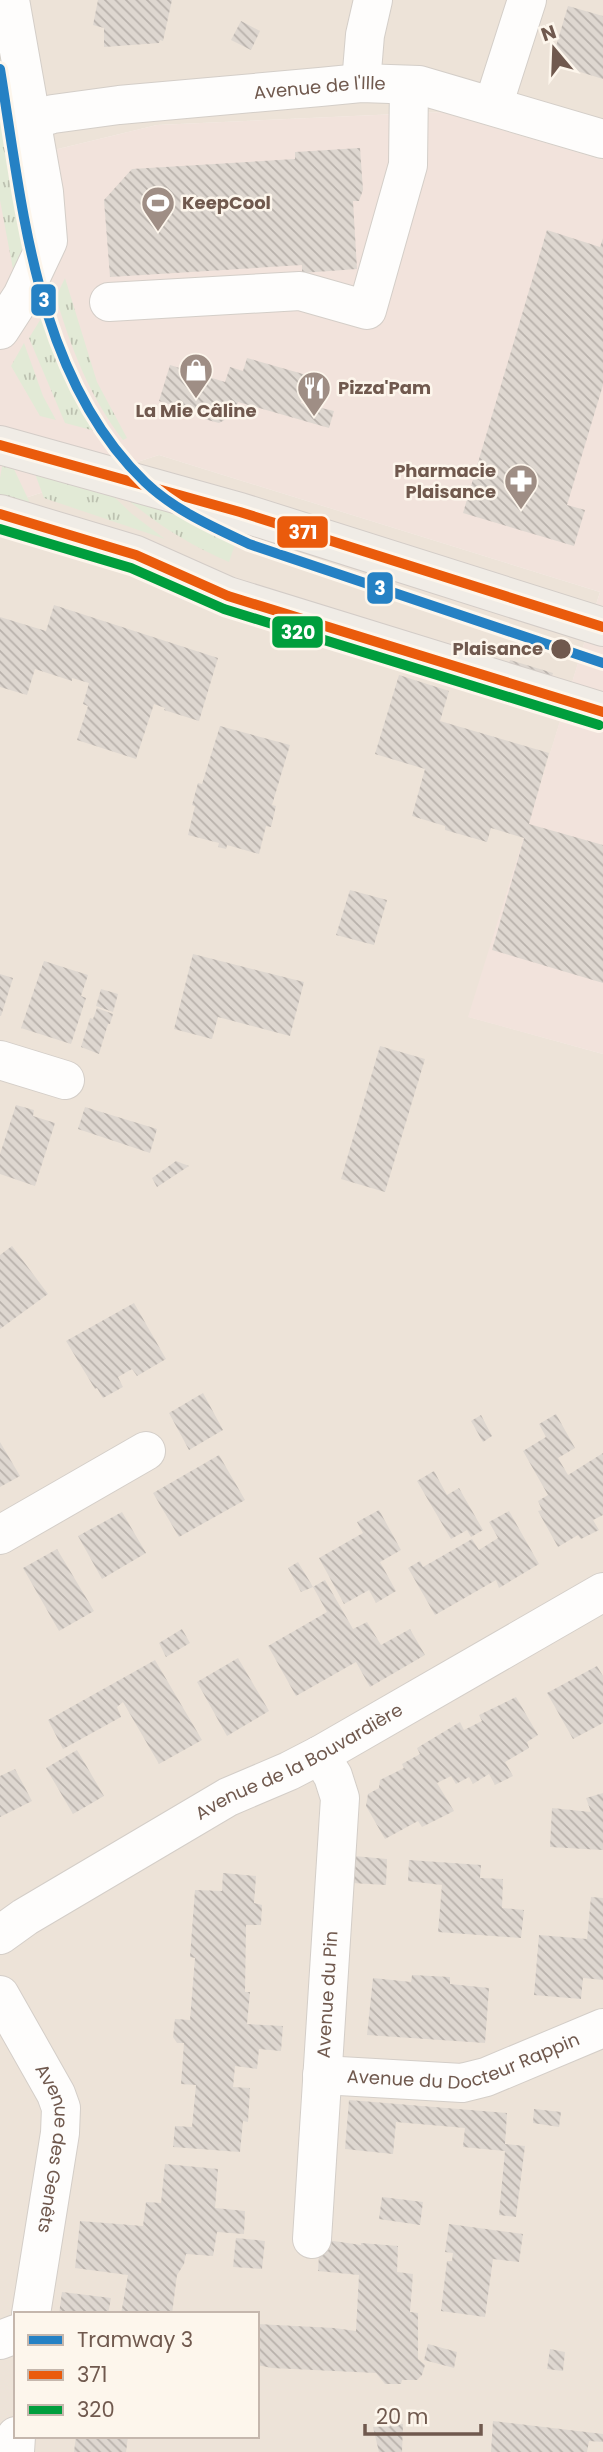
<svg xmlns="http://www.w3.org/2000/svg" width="603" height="2452" font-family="Poppins,sans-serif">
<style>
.residential{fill:#ede3d8;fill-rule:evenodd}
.commercial{fill:#f2e3dc}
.grass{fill:url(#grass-tufts)}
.building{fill:url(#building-back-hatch)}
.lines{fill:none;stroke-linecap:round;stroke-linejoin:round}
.minor-casing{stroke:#d4cec8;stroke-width:40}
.major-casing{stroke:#d3ccc7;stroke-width:40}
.minor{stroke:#fefdfc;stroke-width:38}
.major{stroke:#f0ece6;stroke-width:38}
.bus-1-casing{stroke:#fdf6ec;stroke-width:16}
.bus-2-casing{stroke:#fdf6ec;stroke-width:16}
.bus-1{stroke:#ea5b0c;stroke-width:10}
.bus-2{stroke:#009e3d;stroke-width:10}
.tram-1-casing{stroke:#fdf6ec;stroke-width:16}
.tram-1{stroke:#2581c4;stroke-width:10}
.stop-dot{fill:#70594e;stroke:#fdf6ec;stroke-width:2.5}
.labels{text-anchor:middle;stroke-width:5;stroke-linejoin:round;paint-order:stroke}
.street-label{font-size:18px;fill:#70594e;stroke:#fdf6ec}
.poi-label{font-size:18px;font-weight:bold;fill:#70594e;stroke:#fdf6ec;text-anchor:start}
.stop-label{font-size:18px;font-weight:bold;fill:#70594e;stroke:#fdf6ec;text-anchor:end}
.line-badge{stroke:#fdf6ec;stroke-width:2.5}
.badge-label{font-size:19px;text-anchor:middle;font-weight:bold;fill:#fff}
</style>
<defs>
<pattern id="grass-tufts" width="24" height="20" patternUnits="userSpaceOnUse" patternTransform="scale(1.75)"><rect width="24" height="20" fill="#e2ead6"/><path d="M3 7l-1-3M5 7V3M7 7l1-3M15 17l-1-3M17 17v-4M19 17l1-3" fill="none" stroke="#bcc1b0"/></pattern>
<pattern id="building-back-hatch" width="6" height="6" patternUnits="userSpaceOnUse" patternTransform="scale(1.75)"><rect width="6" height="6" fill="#ded7d0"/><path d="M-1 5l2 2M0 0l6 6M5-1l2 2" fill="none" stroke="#b8b1ab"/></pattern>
</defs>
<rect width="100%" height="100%" fill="#f5f1ea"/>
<g class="residential">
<path d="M 0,0 L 603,0 L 603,160 L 442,112 L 157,125 L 0,163 Z"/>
<path d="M 159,455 L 600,592 L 469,1017 L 603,1054 L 603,2452 L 0,2452 L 0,506 ZM 16,2314 L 257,2314 L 257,2436 L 16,2436 Z"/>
</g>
<path class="commercial" d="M 442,112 L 603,160 L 603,1054 L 468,1017 L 600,592 L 159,455 L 0,506 L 0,163 L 157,125 Z"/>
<g class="grass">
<path d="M 0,56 L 2,56 L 33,232 L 15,280 L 0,200 Z"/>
<path d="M 65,278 L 97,382 L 127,438 L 123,440 C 90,397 71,349 56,297 Z"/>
<path d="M 50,304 L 65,354 L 84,396 L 110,435 L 65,423 L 29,338 Z"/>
<path d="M 24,343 L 43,396 L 56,420 L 40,416 L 11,366 Z"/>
<path d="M 3,461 L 13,467 L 30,503 L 0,498 L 0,478 Z"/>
<path d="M 34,471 L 108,491 L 132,514 L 165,539 L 44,498 Z"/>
<path d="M 122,495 L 209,521 L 238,535 L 229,562 C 189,545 155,523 122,495 Z"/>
</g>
<g class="building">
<path d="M 98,0 L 172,0 L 163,41 L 160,40 L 159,43 L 104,47 L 104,28 L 93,25 Z"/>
<path d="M 568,6 L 603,16 L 603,79 L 551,63 Z"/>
<path d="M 241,21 L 260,31 L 251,50 L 231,40 Z"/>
<path d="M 360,148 L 363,190 L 359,201 L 353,201 L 357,269 L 302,273 L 302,265 L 110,277 L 104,200 L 132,169 L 295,159 L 295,152 Z"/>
<path d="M 547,230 L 600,247 L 603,238 L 603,385 L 567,505 L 585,510 L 574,546 L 463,513 Z"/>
<path d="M 247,358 L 310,376 L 301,403 L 334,411 L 329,428 L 238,402 L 234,415 L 219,423 L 204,419 L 205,415 L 159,401 L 170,365 L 225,382 L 230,367 L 243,371 Z"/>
<path d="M 54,605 L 218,658 L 199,721 L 164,710 L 165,708 L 154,704 L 136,759 L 77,740 L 88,706 L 83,704 L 89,683 L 72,678 L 72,681 L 35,669 L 27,695 L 0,687 L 0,617 L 46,631 Z"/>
<path d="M 510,660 L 553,673 L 550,682 L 507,669 Z"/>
<path d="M 399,675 L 449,691 L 440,721 L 549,753 L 529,824 L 603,845 L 603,983 L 492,950 L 524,838 L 491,828 L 487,842 L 445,830 L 445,826 L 412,816 L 425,769 L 375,754 Z"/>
<path d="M 220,726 L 290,745 L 272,805 L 276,806 L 271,827 L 266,826 L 259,854 L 227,845 L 226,849 L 218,847 L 219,843 L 188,835 L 195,806 L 192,805 L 198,783 L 202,784 Z"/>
<path d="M 350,890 L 387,900 L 374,945 L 336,935 Z"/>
<path d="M 193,954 L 304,982 L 290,1036 L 218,1017 L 212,1039 L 174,1029 Z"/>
<path d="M 44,961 L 88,975 L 81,996 L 86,998 L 71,1044 L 21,1028 Z"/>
<path d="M 0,974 L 13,978 L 1,1016 L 0,1016 Z"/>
<path d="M 101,989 L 118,994 L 113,1012 L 96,1006 Z"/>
<path d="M 97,1008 L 113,1014 L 110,1024 L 108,1024 L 99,1054 L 81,1047 L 90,1018 L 93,1019 Z"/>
<path d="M 380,1046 L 425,1059 L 385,1192 L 341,1179 Z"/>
<path d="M 16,1105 L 34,1110 L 33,1116 L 55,1123 L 35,1186 L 0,1174 L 0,1154 Z"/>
<path d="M 85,1107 L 157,1129 L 150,1153 L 78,1129 Z"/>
<path d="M 176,1161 L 189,1166 L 157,1187 L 152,1178 Z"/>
<path d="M 12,1246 L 48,1294 L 0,1329 L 0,1255 Z"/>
<path d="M 134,1303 L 166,1359 L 137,1376 L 132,1369 L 118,1377 L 123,1387 L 103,1398 L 97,1388 L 95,1389 L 66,1341 Z"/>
<path d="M 203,1393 L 223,1430 L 189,1450 L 169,1413 Z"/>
<path d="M 556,1414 L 575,1448 L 558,1458 L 568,1475 L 603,1453 L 603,1515 L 593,1520 L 599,1530 L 581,1539 L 578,1535 L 558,1547 L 538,1511 L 542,1510 L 538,1501 L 548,1495 L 523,1451 L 546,1437 L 539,1424 Z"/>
<path d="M 481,1415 L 492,1436 L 483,1442 L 471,1421 Z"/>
<path d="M 0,1442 L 20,1476 L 0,1487 Z"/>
<path d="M 219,1455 L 245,1500 L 179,1537 L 153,1493 Z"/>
<path d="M 434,1471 L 447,1495 L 459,1488 L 483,1530 L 471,1537 L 467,1530 L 451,1539 L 417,1481 Z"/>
<path d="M 379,1510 L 401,1550 L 380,1562 L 396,1591 L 376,1603 L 369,1590 L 344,1604 L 319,1558 L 363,1533 L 357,1522 Z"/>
<path d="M 509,1511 L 539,1564 L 499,1588 L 496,1580 L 435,1615 L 408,1568 L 420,1561 L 423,1567 L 472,1539 L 479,1550 L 498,1538 L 489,1522 Z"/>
<path d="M 122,1512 L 146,1553 L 102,1579 L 78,1536 Z"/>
<path d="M 57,1549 L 94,1611 L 59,1631 L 23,1568 Z"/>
<path d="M 298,1562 L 313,1587 L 325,1580 L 353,1629 L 367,1622 L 381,1645 L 410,1629 L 425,1655 L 370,1687 L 356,1662 L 296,1696 L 268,1646 L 327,1612 L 313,1587 L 301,1592 L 288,1568 Z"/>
<path d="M 182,1629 L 190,1643 L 166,1657 L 159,1643 Z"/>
<path d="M 238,1658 L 269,1711 L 227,1736 L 197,1682 Z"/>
<path d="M 155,1660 L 202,1740 L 159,1764 L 123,1702 L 117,1707 L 121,1717 L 63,1749 L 48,1720 Z"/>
<path d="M 597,1666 L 603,1676 L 603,1723 L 573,1739 L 547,1693 Z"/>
<path d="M 516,1697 L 538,1735 L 527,1742 L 529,1748 L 505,1762 L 513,1776 L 495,1785 L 489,1774 L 473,1784 L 469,1777 L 456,1784 L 451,1776 L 437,1783 L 454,1811 L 422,1827 L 418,1821 L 385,1839 L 366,1806 L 368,1794 L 379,1788 L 380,1780 L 404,1768 L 402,1764 L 420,1754 L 417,1748 L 460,1722 L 464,1730 L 482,1721 L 479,1715 Z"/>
<path d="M 77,1750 L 104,1796 L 73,1814 L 46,1768 Z"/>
<path d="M 15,1769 L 32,1801 L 0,1817 L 0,1776 Z"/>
<path d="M 603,1793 L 603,1850 L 550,1847 L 552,1808 L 591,1812 L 586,1798 Z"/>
<path d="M 354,1856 L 387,1859 L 386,1885 L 352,1883 Z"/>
<path d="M 409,1860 L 481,1865 L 480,1878 L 503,1879 L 502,1908 L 524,1910 L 521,1938 L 438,1932 L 442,1885 L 408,1881 Z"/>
<path d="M 223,1873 L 256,1876 L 254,1903 L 262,1905 L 261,1925 L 246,1925 L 245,1992 L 250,1992 L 247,2024 L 283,2026 L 281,2051 L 259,2049 L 257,2069 L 235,2066 L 233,2087 L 250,2088 L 248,2122 L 243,2121 L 240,2152 L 173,2147 L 175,2126 L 192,2127 L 196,2085 L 181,2084 L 184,2043 L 177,2043 L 173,2037 L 175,2019 L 190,2020 L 195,1958 L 190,1957 L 195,1890 L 222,1891 Z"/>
<path d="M 591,1897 L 603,1898 L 603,1980 L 583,1978 L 581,1999 L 534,1995 L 539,1935 L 587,1939 Z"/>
<path d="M 412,1975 L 450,1977 L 450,1984 L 489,1988 L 485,2043 L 367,2035 L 373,1978 L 411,1982 Z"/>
<path d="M 349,2100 L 507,2113 L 505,2144 L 525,2146 L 516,2217 L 499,2215 L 505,2151 L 463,2147 L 465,2128 L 396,2122 L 393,2154 L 345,2149 Z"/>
<path d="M 534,2109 L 561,2112 L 559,2127 L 533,2123 Z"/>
<path d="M 165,2164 L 218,2169 L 215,2208 L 245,2211 L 244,2234 L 217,2232 L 213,2256 L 186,2254 L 184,2264 L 177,2275 L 172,2314 L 121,2314 L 128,2275 L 75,2268 L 80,2221 L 143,2226 L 146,2202 L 161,2203 Z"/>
<path d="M 382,2197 L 423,2202 L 420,2225 L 379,2219 Z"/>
<path d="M 449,2224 L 523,2234 L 519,2262 L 493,2259 L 485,2317 L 441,2311 L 447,2261 L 452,2261 L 453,2253 L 445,2252 Z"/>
<path d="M 236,2238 L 265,2241 L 262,2269 L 233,2267 Z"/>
<path d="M 320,2239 L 361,2245 L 361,2243 L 398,2246 L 397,2272 L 413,2274 L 410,2312 L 418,2313 L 418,2359 L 425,2365 L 422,2375 L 417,2380 L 402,2380 L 401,2384 L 385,2384 L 376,2373 L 272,2368 L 257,2365 L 257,2324 L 334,2328 L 356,2331 L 359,2275 L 318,2271 Z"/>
<path d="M 62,2292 L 111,2298 L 108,2314 L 59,2314 Z"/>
<path d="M 428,2344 L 457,2352 L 454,2368 L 424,2360 Z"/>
<path d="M 550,2349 L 565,2352 L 563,2371 L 547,2369 Z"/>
<path d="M 493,2421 L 603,2434 L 603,2442 L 589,2441 L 587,2452 L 491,2452 Z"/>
<path d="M 403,2424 L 402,2452 L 379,2452 L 373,2427 Z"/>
<path d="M 76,2436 L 128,2436 L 126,2452 L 74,2452 Z"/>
</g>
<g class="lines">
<g class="minor-casing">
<g id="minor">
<path d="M 361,83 L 365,35 L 373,0"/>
<path d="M 493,106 L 527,0"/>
<path id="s1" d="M 32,120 L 53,114 L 119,105 L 320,87 L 361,83 L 419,85 L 603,139"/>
<path d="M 109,302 L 300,291 L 367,310 L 408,165 L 409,85"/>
<path d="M 0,330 L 22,296 L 48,241 L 44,192 L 10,0"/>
<path d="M 0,1060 L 65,1080"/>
<path d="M 0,1535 L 146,1451"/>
<path id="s2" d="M 0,1935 L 25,1917 L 228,1797 L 289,1771 L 320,1755 L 603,1592"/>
<path id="s3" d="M 0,1995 L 56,2094 L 61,2108 L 60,2133 L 31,2314"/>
<path id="s4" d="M 322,2075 L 462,2083 L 486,2077 L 603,2028"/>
<path id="s5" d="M 312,2239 L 340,1798 L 333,1776 L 320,1755"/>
<path d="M 0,2340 L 16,2334"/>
<path d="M 15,2452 L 16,2436"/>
</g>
</g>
<g class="major-casing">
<g id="major">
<path d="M 0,445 L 240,512 L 603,627"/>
<path d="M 0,514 L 136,555 L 228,596 L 603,712"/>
</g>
</g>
<use href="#minor" class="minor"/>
<use href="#major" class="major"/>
<g class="bus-1-casing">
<g id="bus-1">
<path d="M 0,445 L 240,512 L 603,627"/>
<path d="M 0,514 L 136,555 L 228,596 L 603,712"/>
</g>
</g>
<g class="bus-2-casing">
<path id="bus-2" d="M 0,529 L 131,568 L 224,609 L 599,725"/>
</g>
<use href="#bus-1" class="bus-1"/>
<use href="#bus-2" class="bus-2"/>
<g class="tram-1-casing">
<path id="tram-1" d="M 0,69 C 23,210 36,377 145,482 C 174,510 213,527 249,544 L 603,663"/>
</g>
<use href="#tram-1" class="tram-1"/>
</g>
<defs>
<g id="stadium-pin" transform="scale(1.75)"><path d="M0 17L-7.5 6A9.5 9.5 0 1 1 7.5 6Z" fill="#9f8e85" stroke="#fdf6ec"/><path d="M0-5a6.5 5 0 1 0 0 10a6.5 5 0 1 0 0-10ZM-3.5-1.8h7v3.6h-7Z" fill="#fff"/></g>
<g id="shop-pin" transform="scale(1.75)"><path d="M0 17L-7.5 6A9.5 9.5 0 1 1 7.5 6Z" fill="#9f8e85" stroke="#fdf6ec"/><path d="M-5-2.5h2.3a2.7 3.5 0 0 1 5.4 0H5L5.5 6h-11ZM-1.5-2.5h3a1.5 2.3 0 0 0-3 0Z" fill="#fff"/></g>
<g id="restaurant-pin" transform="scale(1.75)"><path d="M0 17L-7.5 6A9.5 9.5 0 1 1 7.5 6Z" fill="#9f8e85" stroke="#fdf6ec"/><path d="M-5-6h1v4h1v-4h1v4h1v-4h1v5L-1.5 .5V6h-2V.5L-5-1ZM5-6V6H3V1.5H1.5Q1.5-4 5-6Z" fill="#fff"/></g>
<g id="pharmacy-pin" transform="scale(1.75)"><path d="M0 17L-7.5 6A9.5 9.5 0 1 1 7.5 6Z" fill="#9f8e85" stroke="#fdf6ec"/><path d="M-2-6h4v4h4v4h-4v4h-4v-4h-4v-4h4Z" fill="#fff"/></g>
</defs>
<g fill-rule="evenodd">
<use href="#stadium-pin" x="158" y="203"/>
<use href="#shop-pin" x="196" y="370"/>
<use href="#restaurant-pin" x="314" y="388"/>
<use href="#pharmacy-pin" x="521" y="481"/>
</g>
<circle class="stop-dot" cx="561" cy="649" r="11"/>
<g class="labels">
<g class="street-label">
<text dy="6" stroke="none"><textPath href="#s1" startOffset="290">Avenue de l'Ille</textPath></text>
<text dy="6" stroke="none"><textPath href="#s2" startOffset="346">Avenue de la Bouvardière</textPath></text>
<text dy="6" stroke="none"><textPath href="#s5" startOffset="245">Avenue du Pin</textPath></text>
<text dy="6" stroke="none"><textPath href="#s4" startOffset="145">Avenue du Docteur Rappin</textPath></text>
<text dy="6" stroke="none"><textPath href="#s3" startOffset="168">Avenue des Genêts</textPath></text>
</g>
<g class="poi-label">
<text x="182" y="209">KeepCool</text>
<text x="338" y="394">Pizza'Pam</text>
<text x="196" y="417" text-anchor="middle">La Mie Câline</text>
<text x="496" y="477" text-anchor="end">Pharmacie<tspan x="496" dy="21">Plaisance</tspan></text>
</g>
<g class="stop-label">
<text x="543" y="655">Plaisance</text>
</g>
</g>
<g class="line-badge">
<rect x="30" y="283" width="27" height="34" rx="7" fill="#2581c4"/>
<rect x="276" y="515" width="53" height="34" rx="7" fill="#ea5b0c"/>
<rect x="366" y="571" width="28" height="34" rx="7" fill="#2581c4"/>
<rect x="271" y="615" width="53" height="34" rx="7" fill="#009e3d"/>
</g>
<g class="badge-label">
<text x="44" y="307">3</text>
<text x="303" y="539">371</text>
<text x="380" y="595">3</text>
<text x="298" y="639">320</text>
</g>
<rect x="14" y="2312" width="245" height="126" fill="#fdf6ec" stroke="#c5b7ad" stroke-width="2"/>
<rect x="28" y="2335" width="35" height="10" fill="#2581c4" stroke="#c5b7ad" stroke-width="2"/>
<text x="77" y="2347" font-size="21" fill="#70594e">Tramway 3</text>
<rect x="28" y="2370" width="35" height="10" fill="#ea5b0c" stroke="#c5b7ad" stroke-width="2"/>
<text x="77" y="2382" font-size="21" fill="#70594e">371</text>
<rect x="28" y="2405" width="35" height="10" fill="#009e3d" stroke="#c5b7ad" stroke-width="2"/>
<text x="77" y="2417" font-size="21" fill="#70594e">320</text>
<g transform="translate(554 49) rotate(341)" stroke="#fdf6ec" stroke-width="5" paint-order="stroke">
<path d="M0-5L12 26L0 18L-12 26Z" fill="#70594e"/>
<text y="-10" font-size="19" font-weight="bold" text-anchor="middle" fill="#70594e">N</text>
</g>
<path d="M365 2424v10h116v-10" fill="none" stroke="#70594e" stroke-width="3.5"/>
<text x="376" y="2424" font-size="21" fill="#70594e" stroke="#fdf6ec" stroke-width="5" paint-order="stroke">20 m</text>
</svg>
